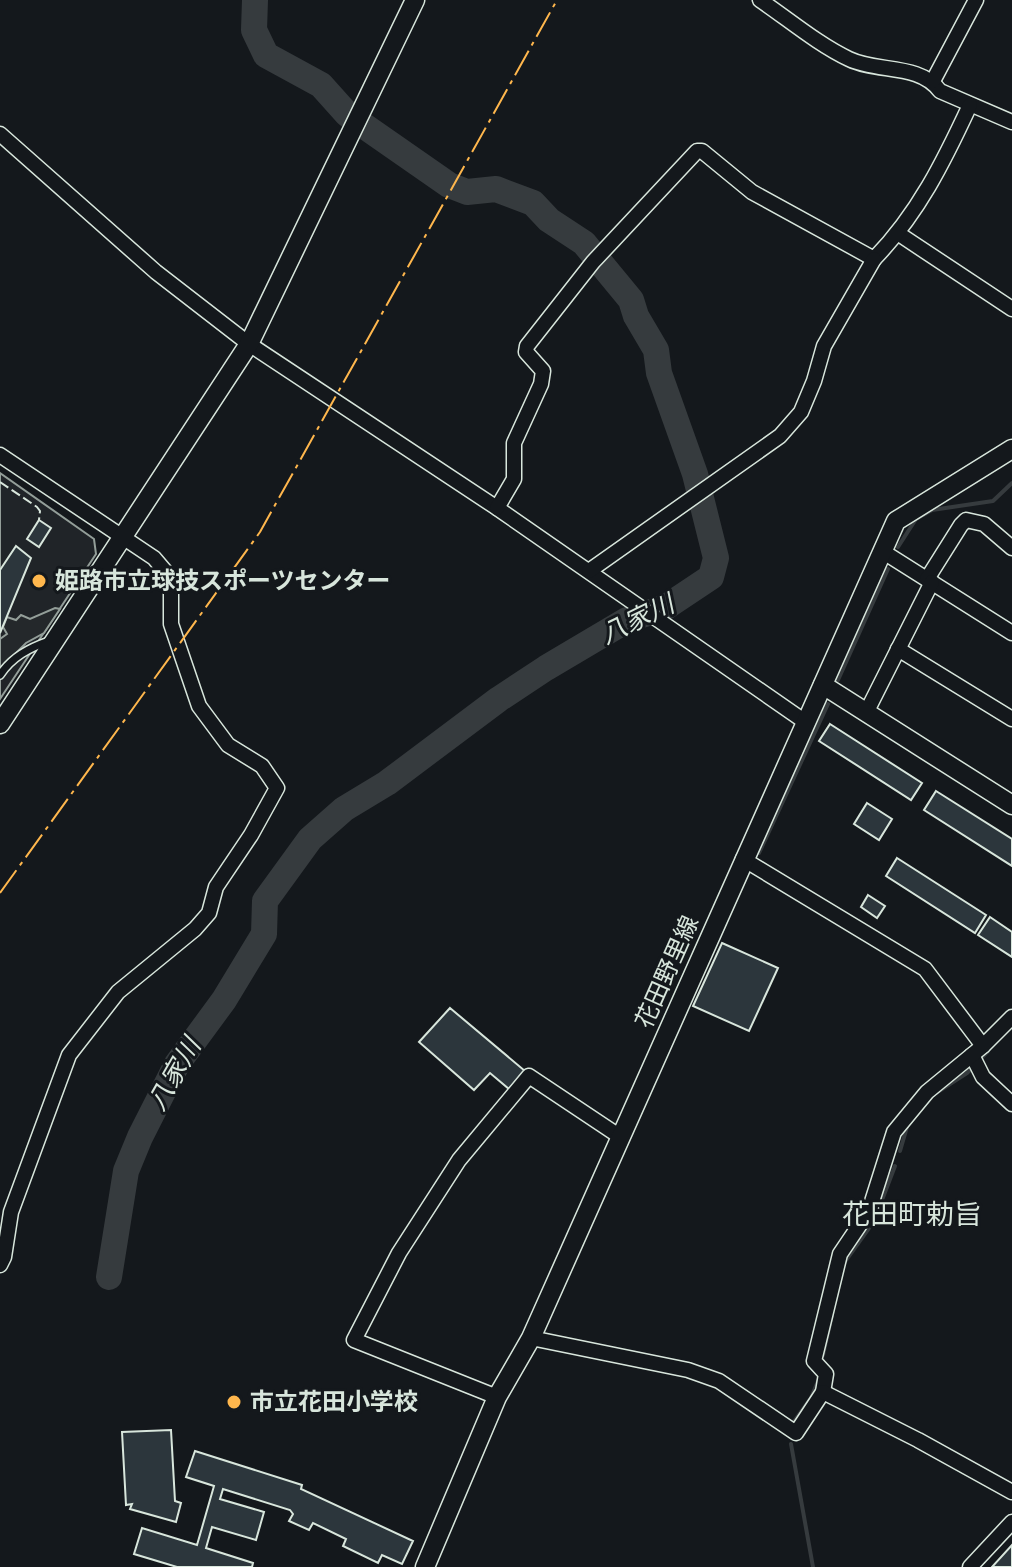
<svg xmlns="http://www.w3.org/2000/svg" width="1012" height="1567" font-family="'Fira Sans Condensed','Noto Sans JP',sans-serif">
<style>
.green{fill:#202428;stroke:#939e99;stroke-width:2}
.parking{fill:#24282b;stroke:#939e99;stroke-width:2}
.lines{fill:none;stroke-linecap:round;stroke-linejoin:round}
.stream{stroke:#363b3e;stroke-width:4}
.river{stroke:#363b3e;stroke-width:26}
.building{fill:#2c363c;stroke:#d8e6dc;stroke-width:2}
.lane-casing{stroke:#d8e6dc;stroke-width:10}
.street-casing{stroke:#d8e6dc;stroke-width:17}
.secondary-casing{stroke:#d8e6dc;stroke-width:21}
.lane{stroke:#14181c;stroke-width:7}
.street{stroke:#14181c;stroke-width:14}
.secondary{stroke:#14181c;stroke-width:18}
.fence{stroke:#d8e6dc;stroke-width:2;stroke-dasharray:10 4;stroke-linecap:butt}
.power{stroke:#ffb74d;stroke-width:2;stroke-dasharray:28 6 4 6;stroke-linecap:butt}
.poi-dot{fill:#ffb74d;stroke:#14181c;stroke-width:3}
.labels{text-anchor:middle;stroke-width:6;stroke-linejoin:round;paint-order:stroke}
.poi-label{font-size:24px;font-weight:bold;fill:#d8e6dc;stroke:#14181c;text-anchor:start}
.street-label{font-size:24px;fill:#d8e6dc;stroke:#14181c}
.water-label{font-size:26px;font-style:italic;fill:#d8e6dc;stroke:#14181c}
.quarter-label{font-size:28px;fill:#d8e6dc;stroke:#14181c}
</style>
<rect width="100%" height="100%" fill="#14181c"/>
<path class="green" d="M 0,473 L 94,539 L 96,554 L 0,699 Z"/>
<path class="parking" d="M 55,608 L 60,609 L 44,633 L 26,643 L 0,669 L 0,639 L 7,634 L 3,627 L 7,617 L 16,620 L 21,615 L 30,619 Z"/>
<g class="lines">
<g class="stream">
<path d="M 898,547 L 916,519 L 932,510 L 993,501 L 1012,483"/>
<path d="M 838,680 L 888,569"/>
<path d="M 759,853 L 828,704"/>
<path d="M 936,1093 L 967,1073 L 988,1051"/>
<path d="M 900,1151 L 907,1127"/>
<path d="M 844,1263 L 874,1221 L 895,1166"/>
<path d="M 823,1355 L 832,1315"/>
<path d="M 793,1423 L 811,1398 L 818,1381"/>
<path d="M 791,1444 L 813,1567"/>
</g>
<path class="river" d="M 109,1277 L 126,1171 L 140,1137 L 177,1064 L 224,1000 L 264,934 L 265,901 L 310,839 L 344,809 L 387,783 L 499,699 L 546,668 L 627,620 L 666,607 L 711,577 L 716,558 L 695,474 L 659,373 L 656,350 L 636,316 L 631,300 L 584,243 L 549,220 L 533,203 L 496,189 L 467,192 L 449,185 L 347,114 L 321,85 L 266,55 L 254,30 L 255,0"/>
</g>
<g class="building">
<path d="M 39,520 L 51,528 L 39,547 L 27,539 Z"/>
<path d="M 16,546 L 31,558 L 0,633 L 0,570 Z"/>
<path d="M 830,724 L 922,783 L 911,800 L 819,741 Z"/>
<path d="M 936,791 L 1012,839 L 1012,866 L 924,810 Z"/>
<path d="M 867,803 L 892,819 L 879,840 L 854,824 Z"/>
<path d="M 897,858 L 986,915 L 975,933 L 886,876 Z"/>
<path d="M 868,895 L 885,906 L 877,918 L 861,907 Z"/>
<path d="M 990,917 L 1012,932 L 1012,957 L 978,935 Z"/>
<path d="M 722,943 L 778,968 L 749,1031 L 693,1006 Z"/>
<path d="M 450,1008 L 525,1071 L 509,1089 L 490,1073 L 474,1090 L 419,1042 Z"/>
<path d="M 171,1430 L 175,1501 L 181,1503 L 176,1522 L 130,1509 L 132,1504 L 126,1505 L 122,1432 Z"/>
<path d="M 195,1451 L 302,1485 L 301,1489 L 413,1541 L 402,1564 L 382,1555 L 378,1563 L 343,1546 L 346,1539 L 313,1523 L 309,1530 L 289,1521 L 293,1514 L 290,1510 L 223,1489 L 220,1499 L 264,1512 L 256,1540 L 212,1527 L 206,1548 L 253,1563 L 252,1567 L 177,1567 L 134,1554 L 142,1528 L 197,1545 L 214,1486 L 186,1477 Z"/>
<path d="M 1012,1545 L 1012,1567 L 992,1567 Z"/>
</g>
<g class="lines">
<g class="lane-casing">
<path id="lane" d="M 0,675 C 12,657 29,648 49,641"/>
</g>
<g class="street-casing">
<g id="street">
<path d="M 760,0 C 788,19 819,45 849,59 C 878,73 919,63 940,91 L 1012,122"/>
<path d="M 933,81 L 976,0"/>
<path d="M 0,134 L 156,272 L 249,344 L 497,508 L 804,721"/>
<path d="M 899,234 L 1012,309"/>
<path d="M 0,455 L 154,558 L 171,578 L 171,624 L 199,706 L 228,745 L 262,766 L 277,788 L 251,835 L 216,887 L 209,913 L 195,929 L 118,992 L 69,1055 L 11,1212 L 4,1257 L 0,1265"/>
<path d="M 497,508 L 514,479 L 514,443 L 541,384 L 543,371 L 526,352 L 527,346 L 593,262 L 697,151 L 702,151 L 752,192 L 874,259 C 918,214 944,161 970,105"/>
<path d="M 882,551 L 1012,633"/>
<path d="M 589,571 L 780,436 L 801,412 L 814,381 L 824,346 L 874,259"/>
<path d="M 927,579 L 961,525 L 966,520 L 984,524 L 1012,548"/>
<path d="M 898,649 L 1012,719"/>
<path d="M 866,713 L 932,582"/>
<path d="M 743,859 L 925,969 L 983,1046"/>
<path d="M 972,1055 L 983,1077 L 1012,1104"/>
<path d="M 531,1338 L 688,1370 L 719,1381 L 796,1433 L 823,1392 L 826,1374 L 814,1361 L 840,1254 L 869,1211 L 894,1132 L 927,1092 L 983,1046 L 1012,1017"/>
<path d="M 823,1392 L 918,1440 L 1012,1492"/>
<path d="M 497,1397 L 354,1340 L 399,1253 L 459,1160 L 529,1076 L 619,1136"/>
<path d="M 970,1567 L 1012,1522"/>
</g>
</g>
<g class="secondary-casing">
<g id="secondary">
<path d="M 823,685 L 1012,805"/>
<path d="M 0,724 L 249,344 L 415,0"/>
<path d="M 425,1567 L 497,1397 L 531,1338 L 896,521 L 1012,449"/>
</g>
</g>
<use href="#lane" class="lane"/>
<use href="#street" class="street"/>
<use href="#secondary" class="secondary"/>
<path class="fence" d="M 0,482 L 37,507 L 40,511 L 39,520"/>
<path class="power" d="M 0,893 L 260,532 L 557,0"/>
</g>
<g class="poi-dot">
<circle cx="39" cy="581" r="8"/>
<circle cx="234" cy="1402" r="8"/>
</g>
<g class="labels">
<g class="poi-label">
<text x="55" y="589">姫路市立球技スポーツセンター</text>
<text x="250" y="1410">市立花田小学校</text>
</g>
<g class="street-label">
<text transform="translate(667 972) rotate(-66)" y="8">花田野里線</text>
</g>
<g class="water-label">
<text transform="translate(637 619) rotate(-26)" y="9">八家川</text>
<text transform="translate(174 1074) rotate(-60)" y="9">八家川</text>
</g>
<g class="quarter-label">
<text x="912" y="1224">花田町勅旨</text>
</g>
</g>
</svg>
